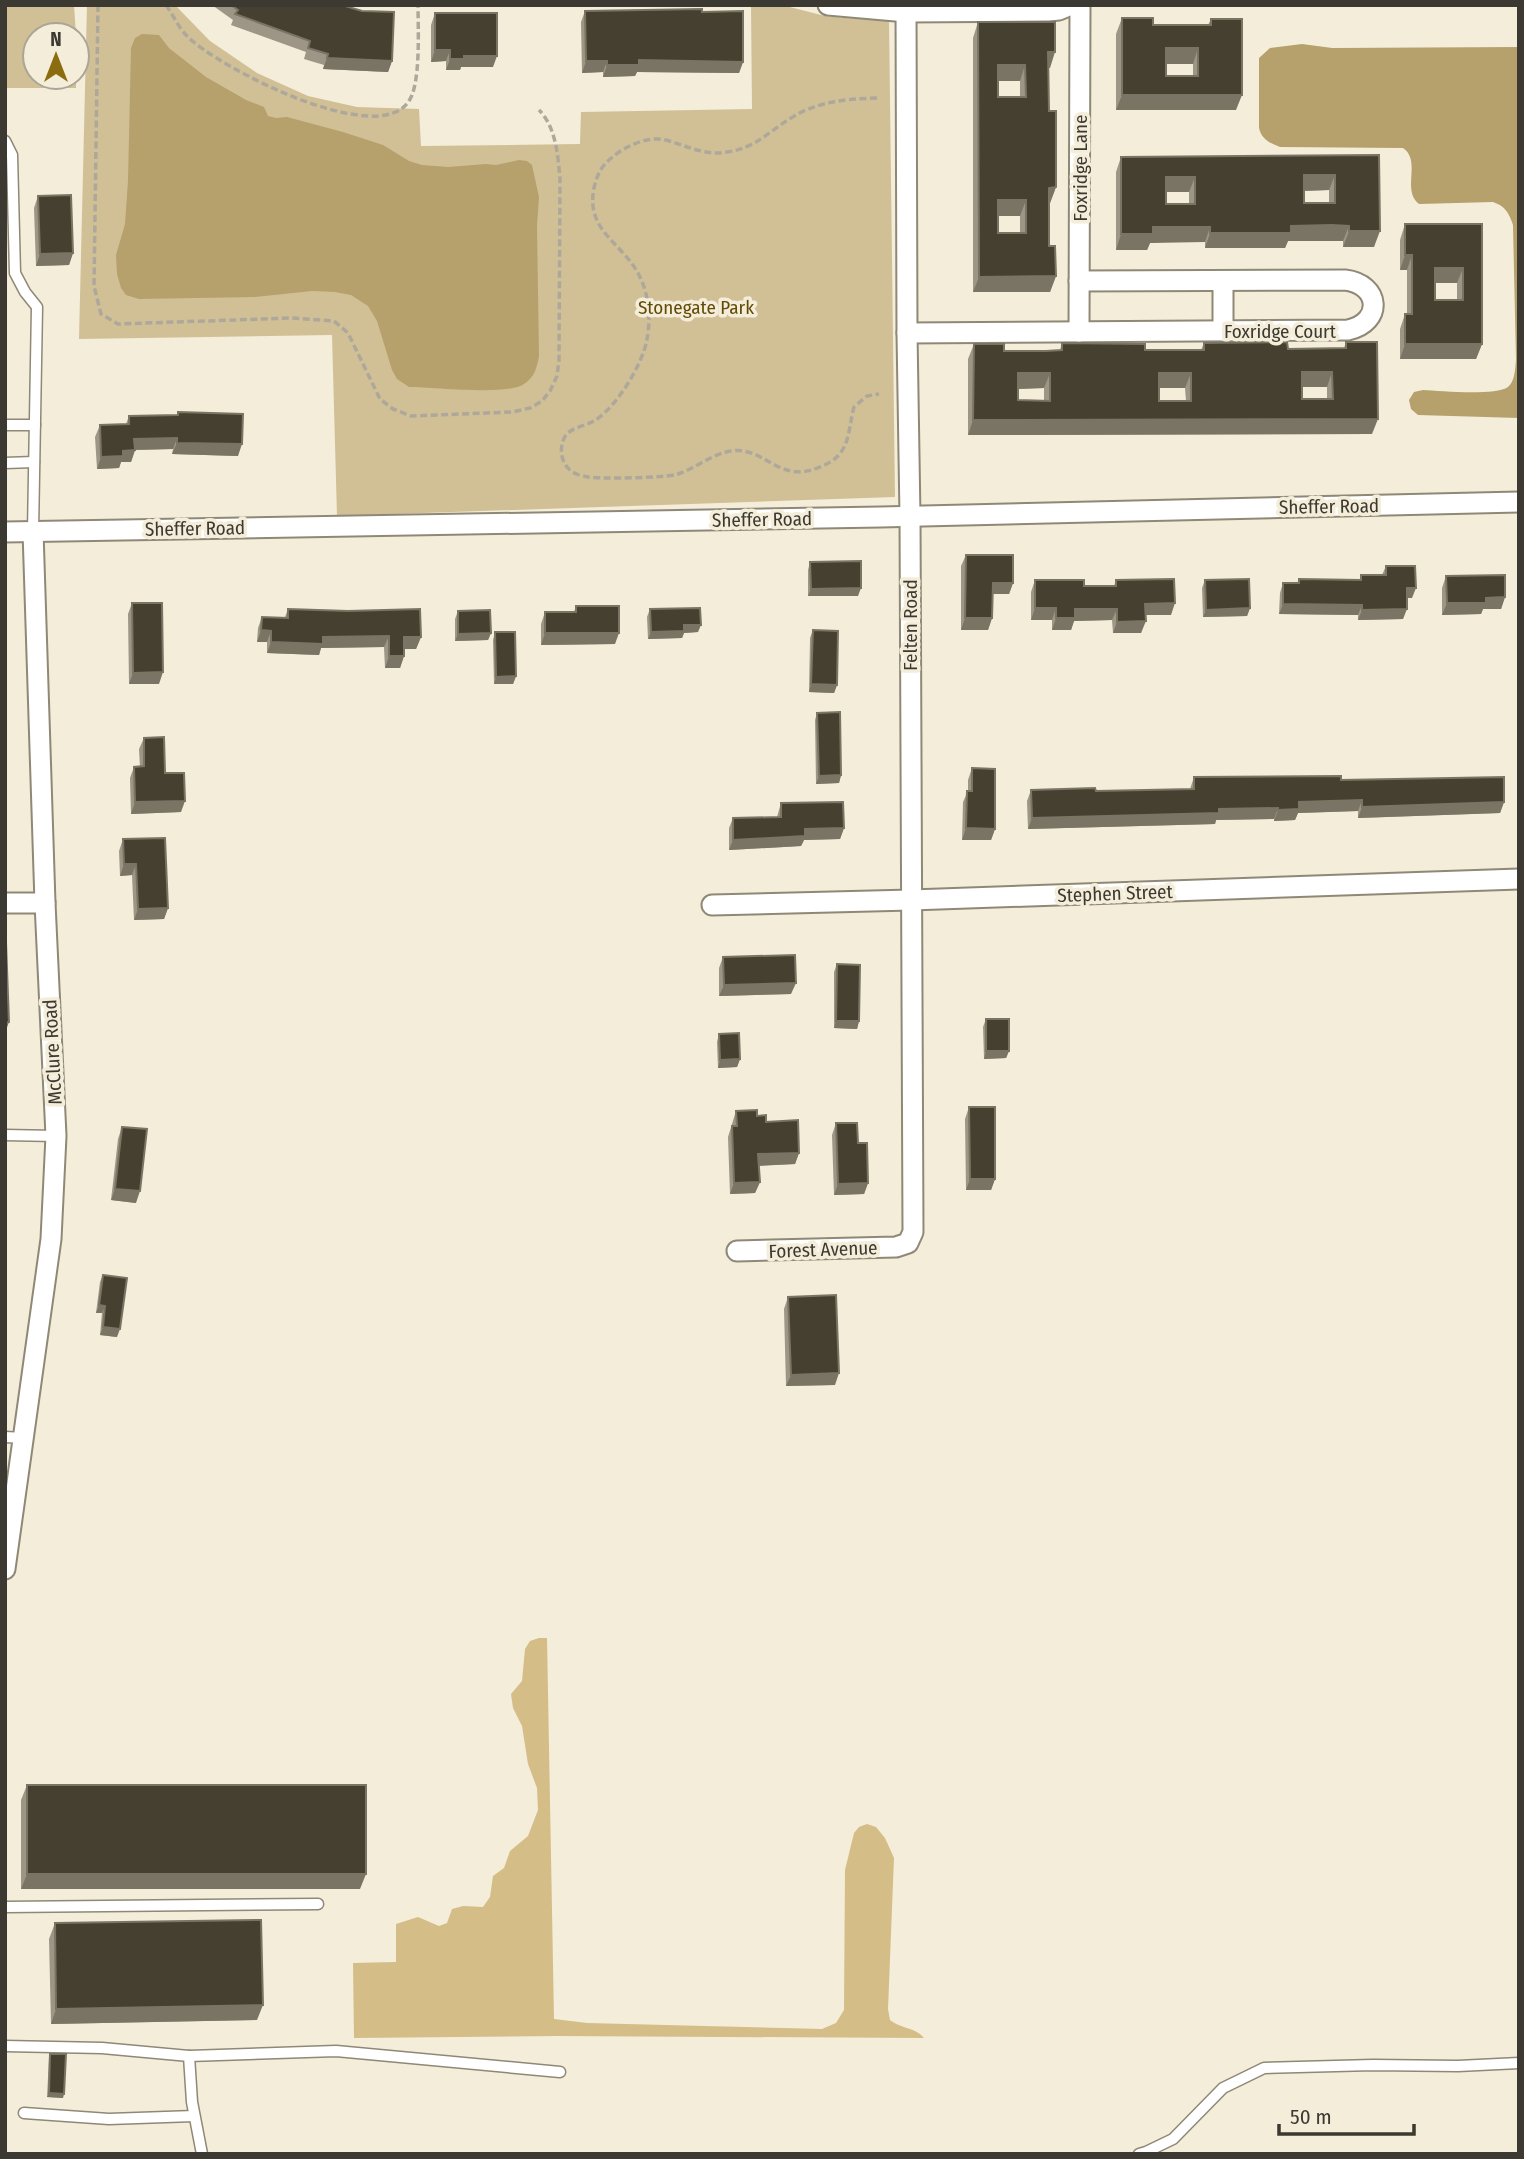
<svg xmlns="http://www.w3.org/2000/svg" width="1524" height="2159" font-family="'Fira Sans Condensed',sans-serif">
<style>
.green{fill:#d1c096}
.forest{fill:#d4bd87}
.water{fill:#b6a06b}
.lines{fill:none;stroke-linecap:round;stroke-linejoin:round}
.lane-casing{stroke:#8f8877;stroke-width:13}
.street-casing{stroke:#8f8877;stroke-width:23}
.path{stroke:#aea89a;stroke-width:3.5;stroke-dasharray:7 3.5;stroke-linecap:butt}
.lane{stroke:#fff;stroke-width:10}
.street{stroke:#fff;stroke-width:19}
.wall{fill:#9d9686;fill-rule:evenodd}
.shaded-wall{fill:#7a7464}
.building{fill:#464031;stroke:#7a7464;stroke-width:2;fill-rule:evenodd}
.labels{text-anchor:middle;stroke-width:7;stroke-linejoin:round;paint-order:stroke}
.street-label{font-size:19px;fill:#3c3932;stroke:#f4edda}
.park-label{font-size:19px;fill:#624c05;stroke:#f4edda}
</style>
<rect width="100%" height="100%" fill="#f4edda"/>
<g class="green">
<path d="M 5,5 L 74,5 L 76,35 L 35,35 L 35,77 L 76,77 L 76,88 L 5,88 Z"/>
<path d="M 87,5 L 175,5 L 210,41 L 257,73 L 308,96 L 357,107 L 419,109 L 421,146 L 580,144 L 581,112 L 752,109 L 751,5 L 782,5 L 825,16 L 846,18 L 889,20 L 895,497 L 337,516 L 332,335 L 79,339 Z"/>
</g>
<path class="forest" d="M 539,1638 L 547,1638 L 554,2019 L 587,2023 L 822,2029 L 836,2023 L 844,2010 L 845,1870 L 854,1833 L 859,1827 L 867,1824 L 876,1827 L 885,1838 L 894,1858 L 888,2009 L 890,2020 C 901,2029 915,2027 924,2038 L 557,2036 L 354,2038 L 353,1963 L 396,1962 L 396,1924 L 418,1917 L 439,1926 L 447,1923 L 452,1909 L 463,1906 L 483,1907 L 490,1897 L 493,1876 L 504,1868 L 510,1851 L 528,1836 L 538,1810 L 537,1788 L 528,1764 L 522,1726 L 513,1708 L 511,1694 L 522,1681 L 525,1649 L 530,1641 Z"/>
<g class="water">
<path d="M 142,34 L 159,35 L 169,48 L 206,77 L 246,100 L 264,107 L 268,116 L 276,118 L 287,117 L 343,132 L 383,145 L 409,161 L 422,165 L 448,167 L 486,164 L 496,165 L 519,160 L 527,161 L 532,165 L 539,197 L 537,226 L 539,356 C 537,367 535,377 524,384 C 507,396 433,387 409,387 L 397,379 L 392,370 L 377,321 L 368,306 L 351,295 L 335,292 L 312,291 L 255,297 L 139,299 L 126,295 L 121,288 L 117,274 L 116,255 L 125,224 L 128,181 L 131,48 L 135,38 Z"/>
<path d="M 1302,44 L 1332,48 L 1519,47 L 1519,418 L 1418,415 L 1411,409 L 1409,400 L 1414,392 L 1423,390 C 1440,391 1495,396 1508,387 C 1515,381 1515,369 1516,360 L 1513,225 C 1509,213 1505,206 1493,202 L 1419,204 C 1401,190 1422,161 1403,148 L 1280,147 C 1270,143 1262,140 1259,128 L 1259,58 L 1270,48 Z"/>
</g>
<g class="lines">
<g class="lane-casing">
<g id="lane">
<path d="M 5,141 L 12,155 L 15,273 L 25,292 L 37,307 L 33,531"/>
<path d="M 5,425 L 35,425"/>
<path d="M 5,463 L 34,462"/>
<path d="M 5,1135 L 56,1136"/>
<path d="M 5,1437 L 24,1438"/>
<path d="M 5,1907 L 318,1904"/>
<path d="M 5,2046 L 102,2048 L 189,2056 L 192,2102 L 202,2154"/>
<path d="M 189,2056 L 336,2051 L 560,2072"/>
<path d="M 24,2113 L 109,2119 L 194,2116"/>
<path d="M 1139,2154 L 1146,2152 L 1173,2139 L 1223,2088 L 1264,2068 L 1373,2065 L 1458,2066 L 1519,2063"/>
</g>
</g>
<g class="street-casing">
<g id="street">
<path d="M 828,5 L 907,12 L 1048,11 L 1059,10 L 1071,5"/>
<path d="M 1223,331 L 1223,281"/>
<path d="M 1079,332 L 1080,5"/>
<path d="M 907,333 L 1348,330 C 1384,322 1380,284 1345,280 L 1079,281"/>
<path d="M 5,532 L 881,517 L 1519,502"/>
<path d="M 5,903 L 45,903"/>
<path d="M 712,905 L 911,900 L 1519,879"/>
<path d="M 737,1251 L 896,1247 L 908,1243 L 913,1232 L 910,516 L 907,333 L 906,5"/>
<path d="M 5,1569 L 51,1239 L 56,1136 L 45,903 L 33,531"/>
</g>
</g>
<g class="path">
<path d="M 98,5 L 94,286 L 101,314 L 118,324 L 292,318 L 334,321 L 348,333 L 380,399 L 393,409 L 411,416 L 512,412 L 530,408 L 542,401 L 550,391 L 557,376 L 559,360 L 560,179 C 558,156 556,127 539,110"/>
<path d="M 166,5 C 173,15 179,28 187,36 C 217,67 378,150 409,101 C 421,83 418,28 418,5"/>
<path d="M 877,98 C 846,99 818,101 791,118 C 768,132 756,148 727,152 C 705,156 687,146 666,140 C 645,135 619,149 605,164 C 599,171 596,179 594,188 C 585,232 624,243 640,277 C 649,296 651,319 647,339 C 643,364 616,408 594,421 C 585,426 573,427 566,435 C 559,445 560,461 569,469 C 573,474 582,476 588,477 C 601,479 667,478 678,474 C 696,468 712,454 731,451 C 766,446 778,485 820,467 C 851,455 847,434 854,407 L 867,396 L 879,394"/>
</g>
<use href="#lane" class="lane"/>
<use href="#street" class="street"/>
</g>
<g class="wall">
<path d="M 212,5 L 342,5 L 392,61 L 388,72 L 323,69 L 324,65 L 304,59 L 306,52 L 231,25 L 233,20 Z"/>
<path d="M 585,11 L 702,12 L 743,62 L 739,73 L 637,72 L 635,76 L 603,77 L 603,72 L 582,73 L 581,22 Z"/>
<path d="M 435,13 L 493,67 L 461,67 L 460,70 L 446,70 L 446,61 L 431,62 L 431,25 Z"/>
<path d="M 1122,18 L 1153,25 L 1208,25 L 1211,19 L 1236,110 L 1116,110 L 1116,34 ZM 1166,64 L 1193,64 L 1193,76 L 1166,76 Z"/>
<path d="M 978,22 L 1050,68 L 1049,68 L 1049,111 L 1056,187 L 1050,203 L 1049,203 L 1049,246 L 1056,276 L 1050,292 L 973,292 L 973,38 ZM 998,81 L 1020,81 L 1020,97 L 998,97 ZM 998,216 L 1020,216 L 1020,233 L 998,233 Z"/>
<path d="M 1379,155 L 1374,247 L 1343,247 L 1343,241 L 1288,241 L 1285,248 L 1205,248 L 1205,242 L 1163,242 L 1150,243 L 1147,250 L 1116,250 L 1116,172 L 1121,157 ZM 1329,190 L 1329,203 L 1304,203 L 1304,191 ZM 1166,192 L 1189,192 L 1189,204 L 1166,204 Z"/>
<path d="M 38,196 L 73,253 L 69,265 L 36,266 L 34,208 Z"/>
<path d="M 1405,224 L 1482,224 L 1482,344 L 1476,359 L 1400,359 L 1400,329 L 1405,314 L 1407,314 L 1407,270 L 1400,270 L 1400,240 ZM 1435,283 L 1457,283 L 1457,300 L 1435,300 Z"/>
<path d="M 1346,342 L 1372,434 L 968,435 L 968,359 L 974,344 L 1004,351 L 1046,351 L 1060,350 L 1062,343 L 1145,350 L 1201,350 L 1204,343 L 1288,349 L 1344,348 ZM 1302,387 L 1327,387 L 1327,399 L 1302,399 ZM 1044,388 L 1044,401 L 1018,400 L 1018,389 ZM 1159,388 L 1185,388 L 1186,401 L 1159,401 Z"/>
<path d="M 178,412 L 238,456 L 172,454 L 173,449 L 135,450 L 131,462 L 121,462 L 119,468 L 97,469 L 95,437 L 100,425 L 126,424 L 129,416 L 177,415 Z"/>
<path d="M 966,555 L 1013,583 L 1009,594 L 992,594 L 992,618 L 988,630 L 961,630 L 961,566 Z"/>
<path d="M 810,562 L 858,596 L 808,596 L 808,570 Z"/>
<path d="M 1386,566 L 1412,598 L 1407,598 L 1403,619 L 1358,620 L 1358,615 L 1279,614 L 1280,593 L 1283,583 L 1297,583 L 1299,579 L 1360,580 L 1361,575 L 1382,575 Z"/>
<path d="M 1446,576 L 1505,597 L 1501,609 L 1483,609 L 1481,614 L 1442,615 L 1442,588 Z"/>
<path d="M 1035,580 L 1084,586 L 1114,586 L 1116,580 L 1171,615 L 1146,615 L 1141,633 L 1113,633 L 1112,620 L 1074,621 L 1071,630 L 1052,630 L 1052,620 L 1031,620 L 1031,592 Z"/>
<path d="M 1205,580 L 1250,608 L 1247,616 L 1203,617 L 1202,588 Z"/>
<path d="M 132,603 L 159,684 L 129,684 L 128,614 Z"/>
<path d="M 576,606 L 615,644 L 541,645 L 541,624 L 545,612 L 574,612 Z"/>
<path d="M 288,609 L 421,637 L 416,649 L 404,649 L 404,656 L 400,668 L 385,668 L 384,647 L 321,648 L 319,655 L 267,653 L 267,642 L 257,642 L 258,628 L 262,617 L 285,617 Z"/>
<path d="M 650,609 L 698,632 L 684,633 L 682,638 L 648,639 L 647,617 Z"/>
<path d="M 458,611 L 491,633 L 488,640 L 455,641 L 455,619 Z"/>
<path d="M 813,630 L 837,685 L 834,693 L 809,692 L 810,638 Z"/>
<path d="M 495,632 L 516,676 L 513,684 L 494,684 L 493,640 Z"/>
<path d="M 817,713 L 841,775 L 839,783 L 816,784 L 815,720 Z"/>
<path d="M 144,738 L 181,812 L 131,814 L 130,778 L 134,767 L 140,767 L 139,749 Z"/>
<path d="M 972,768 L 995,829 L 991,840 L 962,840 L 963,802 L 968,791 L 968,780 Z"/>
<path d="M 1194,777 L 1341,780 L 1504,802 L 1500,813 L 1358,818 L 1358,811 L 1298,813 L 1295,820 L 1274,821 L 1274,819 L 1216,820 L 1215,824 L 1028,829 L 1027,801 L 1031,790 L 1096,791 L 1190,789 Z"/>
<path d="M 781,803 L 844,828 L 840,839 L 804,840 L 801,846 L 729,850 L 729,828 L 733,818 L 777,817 Z"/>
<path d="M 123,839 L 168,908 L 164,919 L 134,920 L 132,875 L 120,876 L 119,851 Z"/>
<path d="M 723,957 L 791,994 L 719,996 L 719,968 Z"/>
<path d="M 837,964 L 859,1021 L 857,1029 L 834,1028 L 834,972 Z"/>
<path d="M 986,1019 L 1009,1051 L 1006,1058 L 984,1059 L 983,1027 Z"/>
<path d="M 719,1034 L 740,1059 L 737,1067 L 718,1068 L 717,1042 Z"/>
<path d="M 969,1107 L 995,1179 L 991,1190 L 966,1190 L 965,1119 Z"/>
<path d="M 736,1111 L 757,1116 L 766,1122 L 799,1153 L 795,1164 L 759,1166 L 760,1182 L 755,1193 L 730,1194 L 728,1137 Z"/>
<path d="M 836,1123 L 858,1143 L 868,1183 L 864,1194 L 834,1195 L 832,1135 Z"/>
<path d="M 122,1127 L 136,1203 L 111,1200 L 118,1139 Z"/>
<path d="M 103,1275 L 117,1337 L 100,1335 L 102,1313 L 96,1313 L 100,1282 Z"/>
<path d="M 788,1297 L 835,1385 L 786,1386 L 784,1309 Z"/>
<path d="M 27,1785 L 360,1889 L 21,1889 L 21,1800 Z"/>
<path d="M 55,1923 L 257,2020 L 51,2024 L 49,1939 Z"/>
<path d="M 50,2054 L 63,2098 L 47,2097 L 49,2057 Z"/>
</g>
<g class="shaded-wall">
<path d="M 1166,48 L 1198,48 L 1193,64 L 1160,64 Z"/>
<path d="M 435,50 L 450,50 L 446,61 L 431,62 Z"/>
<path d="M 1048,52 L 1055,52 L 1050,68 L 1043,68 Z"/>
<path d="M 464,56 L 497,56 L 493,67 L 461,67 L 460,70 L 446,70 L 450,59 Z"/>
<path d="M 327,58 L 392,61 L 388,72 L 323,69 Z"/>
<path d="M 639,60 L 743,62 L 739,73 L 637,72 L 635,76 L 603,77 L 607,65 Z"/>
<path d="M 586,61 L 607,61 L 603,72 L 582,73 Z"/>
<path d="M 998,65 L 1025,65 L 1020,81 L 992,81 Z"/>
<path d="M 1122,95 L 1242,95 L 1236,110 L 1116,110 Z"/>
<path d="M 1304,175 L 1335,175 L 1329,190 L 1298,191 Z"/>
<path d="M 1166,177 L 1195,177 L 1189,192 L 1160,192 Z"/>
<path d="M 1056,187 L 1050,203 L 1043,203 L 1049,188 Z"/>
<path d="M 998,200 L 1026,200 L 1020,216 L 993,216 Z"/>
<path d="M 1291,226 L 1349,226 L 1343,241 L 1288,241 L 1285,248 L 1205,248 L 1210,233 Z"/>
<path d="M 1153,227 L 1210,227 L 1205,242 L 1150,243 L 1147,250 L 1116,250 L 1121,234 Z"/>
<path d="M 1349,231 L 1380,231 L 1374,247 L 1343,247 Z"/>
<path d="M 73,253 L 69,265 L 36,266 L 40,254 Z"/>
<path d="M 1405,255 L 1412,255 L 1407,270 L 1400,270 Z"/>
<path d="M 1435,268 L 1463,268 L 1457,283 L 1430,283 Z"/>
<path d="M 1056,276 L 1050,292 L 973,292 L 979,277 Z"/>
<path d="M 1405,344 L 1482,344 L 1476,359 L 1400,359 Z"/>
<path d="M 1302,372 L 1332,372 L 1327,387 L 1297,387 Z"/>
<path d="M 1018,373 L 1050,373 L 1044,388 L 1012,389 Z"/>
<path d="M 1159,373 L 1191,373 L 1185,388 L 1154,388 Z"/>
<path d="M 1378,419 L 1372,434 L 968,435 L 973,420 Z"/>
<path d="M 177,438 L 173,449 L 130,450 L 134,439 Z"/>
<path d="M 177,443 L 242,444 L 238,456 L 172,454 Z"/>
<path d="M 135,450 L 131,462 L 121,462 L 119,468 L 97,469 L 101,457 L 123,451 Z"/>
<path d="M 993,583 L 1013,583 L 1009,594 L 988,594 Z"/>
<path d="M 861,588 L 858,596 L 808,596 L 811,589 Z"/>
<path d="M 1407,588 L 1416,588 L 1412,598 L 1403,598 Z"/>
<path d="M 1505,597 L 1501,609 L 1483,609 L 1481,614 L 1442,615 L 1447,603 L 1486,598 Z"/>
<path d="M 1175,603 L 1171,615 L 1141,615 L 1145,604 Z"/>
<path d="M 1283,604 L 1362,605 L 1358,615 L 1279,614 Z"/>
<path d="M 1035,608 L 1056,608 L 1052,620 L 1031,620 Z"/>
<path d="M 1250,608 L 1247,616 L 1203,617 L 1206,610 Z"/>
<path d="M 1075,609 L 1117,609 L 1112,620 L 1074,621 L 1071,630 L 1052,630 L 1056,618 Z"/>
<path d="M 1407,609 L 1403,619 L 1358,620 L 1362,610 Z"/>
<path d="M 965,618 L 992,618 L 988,630 L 961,630 Z"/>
<path d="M 1146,621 L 1141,633 L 1113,633 L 1117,622 Z"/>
<path d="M 684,625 L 701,625 L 698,632 L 684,633 L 682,638 L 648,639 L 651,632 Z"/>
<path d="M 261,630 L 271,631 L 267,642 L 257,642 Z"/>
<path d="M 491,633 L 488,640 L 455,641 L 458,634 Z"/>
<path d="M 545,633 L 619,633 L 615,644 L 541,645 Z"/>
<path d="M 389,636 L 384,647 L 321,648 L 319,655 L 267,653 L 271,642 L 323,637 Z"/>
<path d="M 404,637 L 421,637 L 416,649 L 400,649 Z"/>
<path d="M 389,656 L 404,656 L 400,668 L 385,668 Z"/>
<path d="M 163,672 L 159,684 L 129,684 L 133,673 Z"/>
<path d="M 516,676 L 513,684 L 494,684 L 496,677 Z"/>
<path d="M 811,684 L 837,685 L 834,693 L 809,692 Z"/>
<path d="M 841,775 L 839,783 L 816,784 L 819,776 Z"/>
<path d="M 1362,800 L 1358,811 L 1298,813 L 1295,820 L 1274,821 L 1278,810 L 1299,802 Z"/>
<path d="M 185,801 L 181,812 L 131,814 L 135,802 Z"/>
<path d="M 1504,802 L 1500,813 L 1358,818 L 1362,807 Z"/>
<path d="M 1278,808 L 1274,819 L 1216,820 L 1215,824 L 1028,829 L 1032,818 L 1219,809 Z"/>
<path d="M 844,828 L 840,839 L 804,840 L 801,846 L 729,850 L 733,840 L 805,829 Z"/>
<path d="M 966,828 L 995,829 L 991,840 L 962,840 Z"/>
<path d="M 124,864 L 136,864 L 132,875 L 120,876 Z"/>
<path d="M 168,908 L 164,919 L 134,920 L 138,909 Z"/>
<path d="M 796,983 L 791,994 L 719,996 L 724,985 Z"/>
<path d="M 836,1021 L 859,1021 L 857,1029 L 834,1028 Z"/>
<path d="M 9,1022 L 5,1033 L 5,1023 Z"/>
<path d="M 986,1051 L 1009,1051 L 1006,1058 L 984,1059 Z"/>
<path d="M 740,1059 L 737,1067 L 718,1068 L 720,1060 Z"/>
<path d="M 799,1153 L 795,1164 L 754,1166 L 758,1154 Z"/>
<path d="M 970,1179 L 995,1179 L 991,1190 L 966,1190 Z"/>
<path d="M 760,1182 L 755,1193 L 730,1194 L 734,1183 Z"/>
<path d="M 868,1183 L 864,1194 L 834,1195 L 838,1184 Z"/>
<path d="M 115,1189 L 140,1191 L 136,1203 L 111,1200 Z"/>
<path d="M 99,1305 L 105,1306 L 102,1313 L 96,1313 Z"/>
<path d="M 103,1327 L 120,1329 L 117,1337 L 100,1335 Z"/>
<path d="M 839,1373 L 835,1385 L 786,1386 L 791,1375 Z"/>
<path d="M 27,1874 L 366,1874 L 360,1889 L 21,1889 Z"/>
<path d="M 263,2005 L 257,2020 L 51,2024 L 56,2009 Z"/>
<path d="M 49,2093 L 64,2094 L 63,2098 L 47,2097 Z"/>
</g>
<g class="building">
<path d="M 231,5 L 342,5 L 362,11 L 394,12 L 392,61 L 327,58 L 328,54 L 308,48 L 310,41 L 235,14 L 238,10 Z"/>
<path d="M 702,9 L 702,12 L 743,11 L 743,62 L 639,60 L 639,65 L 607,65 L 607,61 L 586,61 L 585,11 Z"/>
<path d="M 435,13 L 497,13 L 497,56 L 464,56 L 464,59 L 450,59 L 450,50 L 435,50 Z"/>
<path d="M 1122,18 L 1153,18 L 1153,25 L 1211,25 L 1211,19 L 1242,19 L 1242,95 L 1122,95 ZM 1166,48 L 1198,48 L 1198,76 L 1166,76 Z"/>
<path d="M 978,22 L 1055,22 L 1055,52 L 1048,52 L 1049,111 L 1056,111 L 1056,187 L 1049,188 L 1049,246 L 1055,246 L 1056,276 L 979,277 ZM 998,65 L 1025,65 L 1026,97 L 998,97 ZM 998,200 L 1026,200 L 1026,233 L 998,233 Z"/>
<path d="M 1379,155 L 1380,231 L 1349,231 L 1349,226 L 1332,225 L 1291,226 L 1291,233 L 1210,233 L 1210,227 L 1153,227 L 1153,234 L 1121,234 L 1121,157 ZM 1304,175 L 1335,175 L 1335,203 L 1304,203 ZM 1166,177 L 1195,177 L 1195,204 L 1166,204 Z"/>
<path d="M 71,195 L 73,253 L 40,254 L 38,196 Z"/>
<path d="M 1405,224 L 1482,224 L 1482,344 L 1405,344 L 1405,314 L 1412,314 L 1412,255 L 1405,255 ZM 1435,268 L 1463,268 L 1463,300 L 1435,300 Z"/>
<path d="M 1287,342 L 1288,349 L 1346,348 L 1346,342 L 1377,342 L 1378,419 L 973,420 L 974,344 L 1004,344 L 1004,351 L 1046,351 L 1062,350 L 1062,343 L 1145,344 L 1145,350 L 1204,350 L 1204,343 ZM 1302,372 L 1332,372 L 1333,399 L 1302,399 ZM 1018,373 L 1050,373 L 1050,401 L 1018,400 ZM 1159,373 L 1191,373 L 1191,401 L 1159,401 Z"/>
<path d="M 178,412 L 243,414 L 242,444 L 177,443 L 177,438 L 134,439 L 135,450 L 123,451 L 123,456 L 101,457 L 100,425 L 129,424 L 129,416 L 178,415 Z"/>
<path d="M 966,555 L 1013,555 L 1013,583 L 993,583 L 992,618 L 965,618 Z"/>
<path d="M 861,561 L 861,588 L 811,589 L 810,562 Z"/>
<path d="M 1386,566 L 1415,566 L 1416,588 L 1407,588 L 1407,609 L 1362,610 L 1362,605 L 1283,604 L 1283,583 L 1299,583 L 1299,579 L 1361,580 L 1361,575 L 1386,575 Z"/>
<path d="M 1505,575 L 1505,597 L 1486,598 L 1486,603 L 1447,603 L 1446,576 Z"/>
<path d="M 1174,579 L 1175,603 L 1145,604 L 1146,621 L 1117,622 L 1117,609 L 1075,609 L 1075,618 L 1056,618 L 1056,608 L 1035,608 L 1035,580 L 1084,580 L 1084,586 L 1116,586 L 1116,580 Z"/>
<path d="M 1249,579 L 1250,608 L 1206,610 L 1205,580 Z"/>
<path d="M 132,603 L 162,603 L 163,672 L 133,673 Z"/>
<path d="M 576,606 L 619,606 L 619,633 L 545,633 L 545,612 L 576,612 Z"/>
<path d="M 700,608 L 701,625 L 684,625 L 684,631 L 651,632 L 650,609 Z"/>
<path d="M 288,609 L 348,611 L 420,609 L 421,637 L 404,637 L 404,656 L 389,656 L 389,636 L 323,637 L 323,644 L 271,642 L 271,631 L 261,630 L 262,617 L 288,618 Z"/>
<path d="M 490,610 L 491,633 L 458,634 L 458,611 Z"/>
<path d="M 813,630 L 838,631 L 837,685 L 811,684 Z"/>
<path d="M 495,632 L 515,632 L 516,676 L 496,677 Z"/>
<path d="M 840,712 L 841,775 L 819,776 L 817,713 Z"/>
<path d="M 164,737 L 165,773 L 184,773 L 185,801 L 135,802 L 134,767 L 144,766 L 144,738 Z"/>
<path d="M 972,768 L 995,769 L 995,829 L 966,828 L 967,791 L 972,791 Z"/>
<path d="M 1341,776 L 1341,780 L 1504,777 L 1504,802 L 1362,807 L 1362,800 L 1299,802 L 1299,809 L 1278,810 L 1278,808 L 1219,809 L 1219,813 L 1032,818 L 1031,790 L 1095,788 L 1096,791 L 1194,789 L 1194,777 Z"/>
<path d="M 843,802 L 844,828 L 805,829 L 805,836 L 733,840 L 733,818 L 781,817 L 781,803 Z"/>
<path d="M 165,838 L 168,908 L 138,909 L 136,864 L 124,864 L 123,839 Z"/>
<path d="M 6,942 L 9,1022 L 5,1023 L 5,942 Z"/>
<path d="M 795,955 L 796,983 L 724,985 L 723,957 Z"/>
<path d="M 837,964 L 860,965 L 859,1021 L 836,1021 Z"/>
<rect x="986" y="1019" width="23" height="32"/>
<path d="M 739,1033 L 740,1059 L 720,1060 L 719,1034 Z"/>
<path d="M 969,1107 L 995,1107 L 995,1179 L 970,1179 Z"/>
<path d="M 757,1110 L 757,1116 L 766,1115 L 766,1122 L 798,1120 L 799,1153 L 758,1154 L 760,1182 L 734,1183 L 732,1126 L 737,1126 L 736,1111 Z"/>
<path d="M 836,1123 L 857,1123 L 858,1143 L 867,1143 L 868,1183 L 838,1184 Z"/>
<path d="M 122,1127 L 147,1129 L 140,1191 L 115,1189 Z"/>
<path d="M 103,1275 L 127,1278 L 120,1329 L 103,1327 L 105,1306 L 99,1305 Z"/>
<path d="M 836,1295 L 839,1373 L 791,1375 L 788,1297 Z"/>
<rect x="27" y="1785" width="339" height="89"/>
<path d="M 261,1920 L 263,2005 L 56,2009 L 55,1923 Z"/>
<path d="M 50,2054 L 66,2054 L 64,2094 L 49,2093 Z"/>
</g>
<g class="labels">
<g class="street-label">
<text transform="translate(1080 168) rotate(-90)" y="7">Foxridge Lane</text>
<text x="1280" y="338">Foxridge Court</text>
<text transform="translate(1329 506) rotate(-1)" y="7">Sheffer Road</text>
<text transform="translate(762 519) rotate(-1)" y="7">Sheffer Road</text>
<text transform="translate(195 528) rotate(-1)" y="7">Sheffer Road</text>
<text transform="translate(910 625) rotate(-90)" y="7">Felten Road</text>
<text transform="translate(1115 893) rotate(-2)" y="7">Stephen Street</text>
<text transform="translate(52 1052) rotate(-93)" y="7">McClure Road</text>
<text transform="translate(823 1249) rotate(-2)" y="7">Forest Avenue</text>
</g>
<g class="park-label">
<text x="696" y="314">Stonegate Park</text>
</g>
</g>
<rect width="1524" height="2159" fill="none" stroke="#3c3932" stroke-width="14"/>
<g transform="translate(56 56)"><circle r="33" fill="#f4edda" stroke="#aaa597" stroke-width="2"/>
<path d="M0-5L12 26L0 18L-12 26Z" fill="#8b6c0e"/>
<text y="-10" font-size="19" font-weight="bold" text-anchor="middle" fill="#3c3932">N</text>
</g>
<path d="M1279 2124v10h135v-10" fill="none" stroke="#3c3932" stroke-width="3.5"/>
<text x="1290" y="2124" font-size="21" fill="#3c3932" stroke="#f4edda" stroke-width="5" paint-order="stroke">50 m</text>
</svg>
